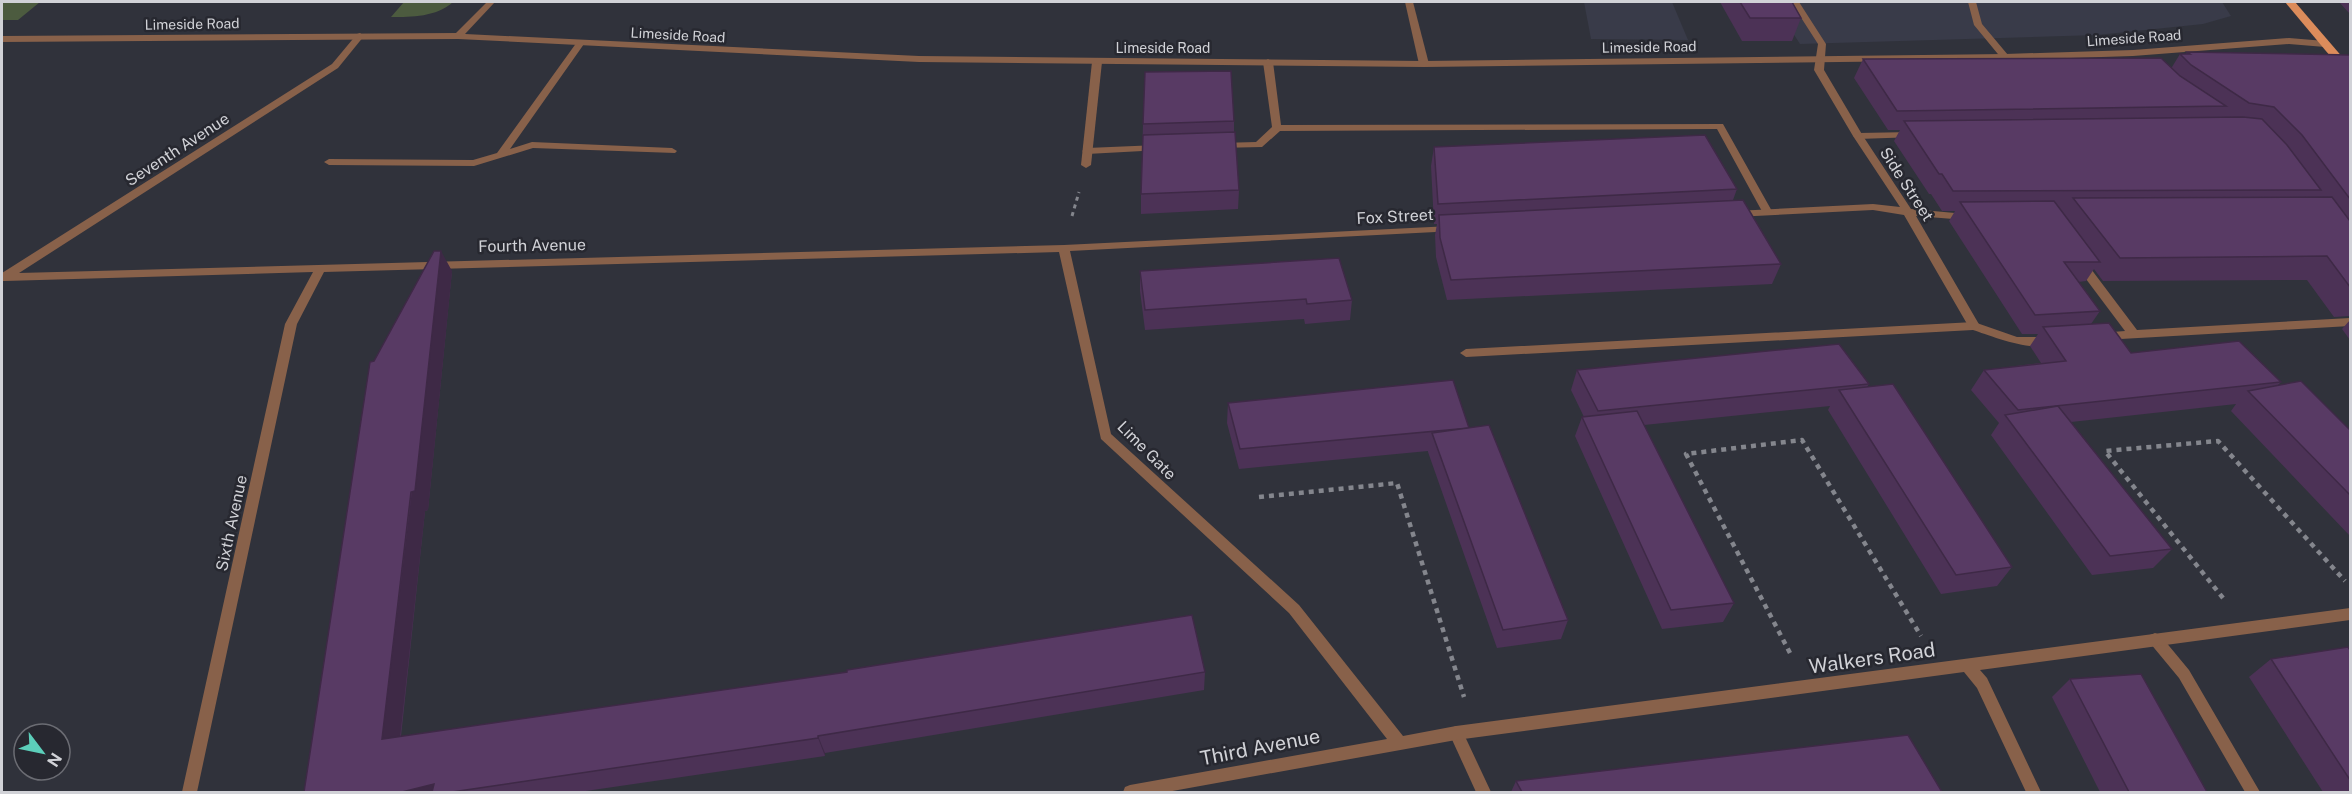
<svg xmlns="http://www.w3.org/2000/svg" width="2352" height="794" font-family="'Public Sans',sans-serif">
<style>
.built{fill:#393b49}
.green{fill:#4c5b3f}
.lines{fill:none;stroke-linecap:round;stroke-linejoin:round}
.path-far1{stroke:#84868d;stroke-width:3;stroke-dasharray:4 4;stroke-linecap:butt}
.path{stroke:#84868d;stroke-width:4.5;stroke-dasharray:5 5;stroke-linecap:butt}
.service{fill:#88614a;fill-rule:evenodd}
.minor{fill:#88614a;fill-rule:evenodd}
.tertiary{fill:#88614a;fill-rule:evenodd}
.primary{fill:#dc8c5b;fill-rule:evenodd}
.wall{fill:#4c3256}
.shaded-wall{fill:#3e2946}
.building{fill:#583a64;stroke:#3e2946;stroke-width:1.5}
.labels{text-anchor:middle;stroke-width:5;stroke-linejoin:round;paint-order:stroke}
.far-street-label{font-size:14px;fill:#d1d2d7;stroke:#272830}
.street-label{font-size:16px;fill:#d1d2d7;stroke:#272830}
.near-street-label{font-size:20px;fill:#d1d2d7;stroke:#272830}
</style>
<rect width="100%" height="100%" fill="#30323b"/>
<g class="built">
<path d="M 1584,2 L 1672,2 L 1688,40 L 1591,39 Z"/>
<path d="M 1773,2 L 2222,2 L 2231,16 L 2203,24 L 2097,35 L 1800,44 Z"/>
</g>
<g class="green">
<path d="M 2,2 L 40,2 L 18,20 L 2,20 Z"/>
<path d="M 404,2 L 453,2 C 436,17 412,17 391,17 Z"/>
</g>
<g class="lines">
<path class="path-far1" d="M 1072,216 L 1079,192"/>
<g class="path">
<path d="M 1259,497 L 1397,483 L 1464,697"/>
<path d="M 2223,598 L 2105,451 L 2218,441 L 2345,581"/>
<path d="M 1790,653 L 1686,454 L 1802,440 L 1921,636"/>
</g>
<g class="service">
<path d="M 1968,2 L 1976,2 L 1982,24 L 2008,55 L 2008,59 L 2002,59 L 1974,25 Z"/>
<path d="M 580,41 L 584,44 L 510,149 L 532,142 L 672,148 L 677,151 L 675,153 L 533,148 L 474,166 L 329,165 L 324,162 L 329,159 L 473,160 L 497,153 L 577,42 Z"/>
<path d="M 1268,59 L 1273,62 L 1281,125 L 1723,124 L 1773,213 L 1772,215 L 1764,215 L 1717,129 L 1280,131 L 1262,147 L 1217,148 L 1215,146 L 1220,143 L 1256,142 L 1272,127 L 1263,62 Z"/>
<path d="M 1913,132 L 1918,135 L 1916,137 L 1858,139 L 1853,136 L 1858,133 Z"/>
<path d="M 1158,145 L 1163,148 L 1161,150 L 1087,154 L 1082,151 L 1087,148 Z"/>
<path d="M 2081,260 L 2085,261 L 2137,330 L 2350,318 L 2350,326 L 2103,340 L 2099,339 L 2097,336 L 2099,333 L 2125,331 L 2077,267 L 2076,264 Z"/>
<path d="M 1974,322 L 2017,337 L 2050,337 L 2056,341 C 2041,356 1991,336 1973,330 L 1466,357 L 1460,353 L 1466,349 Z"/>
<path d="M 2155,633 L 2160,635 L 2189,670 L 2260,792 L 2245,792 L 2179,678 L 2150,643 L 2148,639 L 2150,635 Z"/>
<path d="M 1456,726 L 1461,728 L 1491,792 L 1476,792 L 1449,733 L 1451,728 Z"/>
</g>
<g class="minor">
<path d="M 1405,2 L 1413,2 L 1429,64 L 1427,66 L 1421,66 L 1419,64 Z"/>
<path d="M 1791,2 L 1799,2 L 1826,44 L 1824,70 L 1863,136 L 1911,209 L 1966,214 L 1971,217 L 1966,220 L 1916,216 L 1980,326 L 1978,329 L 1970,329 L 1904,215 L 1873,210 L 1735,217 L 1730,214 L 1735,211 L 1873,204 L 1900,207 L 1853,136 L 1814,70 L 1818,44 Z"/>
<path d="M 360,33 L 364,36 L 338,68 L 19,273 L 1064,245 L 1451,226 L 1456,229 L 1455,231 L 1070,251 L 1111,434 L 1299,605 L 1403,736 L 1456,726 L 2350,608 L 2350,620 L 1980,670 L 1987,678 L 2041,792 L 2026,792 L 1977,688 L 1964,672 L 1456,740 L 1167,792 L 1123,792 L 1125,787 L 1130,785 L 1387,739 L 1289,613 L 1101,439 L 1059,252 L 324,272 L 297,324 L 197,792 L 182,792 L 285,324 L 313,272 L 5,281 L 2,281 L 2,273 L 332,64 L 357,34 Z"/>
<path d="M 1097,59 L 1102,62 L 1091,165 L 1086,168 L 1081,165 L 1092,62 Z"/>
</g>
<path class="tertiary" d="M 487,2 L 495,2 L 465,34 L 919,56 L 1424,61 L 2005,54 L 2133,50 L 2289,38 L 2325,41 L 2329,44 L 2325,47 L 2289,44 L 2133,56 L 2005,60 L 1424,67 L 919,62 L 458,39 L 2,42 L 2,36 L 456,33 Z"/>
<path class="primary" d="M 2285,2 L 2295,2 L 2350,66 L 2350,76 L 2346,75 Z"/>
</g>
<g class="wall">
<path d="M 1720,2 L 1792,2 L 1801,18 L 1792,41 L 1742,41 Z"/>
<path d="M 2339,2 L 2350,2 L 2350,14 Z"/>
<path d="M 2187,52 L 2350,55 L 2350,316 L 2334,317 L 2307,280 L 2103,281 L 2094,269 L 2086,281 L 2078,282 L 2100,311 L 2091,324 L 2131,353 L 2281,382 L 2277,386 L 2350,430 L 2350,536 L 2231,411 L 2236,404 L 2071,422 L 2172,549 L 2153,568 L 2092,575 L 1991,435 L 1999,423 L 1971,390 L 1984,370 L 2041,363 L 2030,346 L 2038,334 L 2022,334 L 1949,221 L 1955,211 L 1942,211 L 1931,194 L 1929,194 L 1894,141 L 1900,130 L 1888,130 L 1854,78 L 1863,59 L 2172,67 L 2180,54 L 2186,54 Z"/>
<path d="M 1234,121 L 1234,132 L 1239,190 L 1238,209 L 1141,214 L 1141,194 L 1143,124 Z"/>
<path d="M 1434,147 L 1737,189 L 1733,200 L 1781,264 L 1772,284 L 1447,300 L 1436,257 L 1435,235 L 1437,224 L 1434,224 L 1431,166 Z"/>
<path d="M 452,271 L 428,510 L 425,511 L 401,736 L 1205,672 L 1204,690 L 825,753 L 825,756 L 579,792 L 304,792 Z"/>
<path d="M 1140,271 L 1352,300 L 1350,320 L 1305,324 L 1304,319 L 1145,330 L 1140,291 Z"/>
<path d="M 2350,320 L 2350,340 L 2342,329 Z"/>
<path d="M 1577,370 L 1869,384 L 1867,387 L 2012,567 L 1997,586 L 1941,594 L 1828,410 L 1830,406 L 1644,425 L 1734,603 L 1723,622 L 1662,629 L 1575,436 L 1582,417 L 1584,417 L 1571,390 Z"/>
<path d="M 1228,403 L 1469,428 L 1568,620 L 1561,639 L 1497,648 L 1428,452 L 1428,451 L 1239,469 L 1227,423 Z"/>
<path d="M 2350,650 L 2350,792 L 2323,792 L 2249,677 L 2271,659 Z"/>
<path d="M 2070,679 L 2207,792 L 2100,792 L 2052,697 Z"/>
<path d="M 1516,781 L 1942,792 L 1511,792 Z"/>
</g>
<g class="shaded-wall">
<path d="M 441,251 L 452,271 L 428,510 L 425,511 L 398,756 L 382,739 Z"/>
<path d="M 818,736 L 825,753 L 825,756 L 818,738 Z"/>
<path d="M 434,784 L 442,792 L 402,792 Z"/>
</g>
<g class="building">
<path d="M 1740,2 L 1792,2 L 1801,18 L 1750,18 Z"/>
<path d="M 2187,52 L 2350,55 L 2350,199 L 2302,135 L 2274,107 L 2249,103 L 2191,65 L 2180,54 L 2190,54 Z"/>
<path d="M 2161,58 L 2180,76 L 2226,106 L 1897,111 L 1863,59 Z"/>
<path d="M 1231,71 L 1234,121 L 1143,124 L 1145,72 Z"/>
<path d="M 2243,117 L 2262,119 L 2287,145 L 2321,190 L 1953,191 L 1942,174 L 1939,174 L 1904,121 Z"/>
<path d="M 1235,132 L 1239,190 L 1141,194 L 1143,135 Z"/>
<path d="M 1705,135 L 1737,189 L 1438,204 L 1434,147 Z"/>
<path d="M 2332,197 L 2350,221 L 2350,287 L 2327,256 L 2120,258 L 2073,198 Z"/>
<path d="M 1743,200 L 1781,264 L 1451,280 L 1440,238 L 1439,215 Z"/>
<path d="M 2054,201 L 2100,262 L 2064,262 L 2100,311 L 2035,315 L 1960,202 Z"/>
<path d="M 434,251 L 441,251 L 415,491 L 411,492 L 382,739 L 847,672 L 847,670 L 1192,615 L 1205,672 L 818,736 L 818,738 L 452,792 L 432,792 L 434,784 L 402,792 L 304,792 L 370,362 L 374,361 Z"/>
<path d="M 1339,258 L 1352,300 L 1307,304 L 1306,299 L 1145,310 L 1140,271 Z"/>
<path d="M 2109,323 L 2131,353 L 2239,341 L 2281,382 L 2018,410 L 1984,370 L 2066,361 L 2043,327 Z"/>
<path d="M 1839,344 L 1869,384 L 1598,411 L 1577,370 Z"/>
<path d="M 1453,380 L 1469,428 L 1240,449 L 1228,403 Z"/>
<path d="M 2301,381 L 2350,430 L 2350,495 L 2248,391 Z"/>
<path d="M 1893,384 L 2012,567 L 1956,575 L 1839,390 Z"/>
<path d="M 2058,406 L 2172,549 L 2110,556 L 2005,415 Z"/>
<path d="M 1637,411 L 1734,603 L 1671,610 L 1582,417 Z"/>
<path d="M 1489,425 L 1568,620 L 1503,630 L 1432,433 Z"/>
<path d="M 2348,647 L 2350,650 L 2350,780 L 2271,659 Z"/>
<path d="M 2141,674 L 2207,792 L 2129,792 L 2070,679 Z"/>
<path d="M 1908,735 L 1942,792 L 1522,792 L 1516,781 Z"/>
</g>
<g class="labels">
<g class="far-street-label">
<text transform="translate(192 24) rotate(-1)" y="5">Limeside Road</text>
<text transform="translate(678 35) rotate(3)" y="5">Limeside Road</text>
<text transform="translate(2134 38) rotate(-4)" y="5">Limeside Road</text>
<text transform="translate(1649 47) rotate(-1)" y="5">Limeside Road</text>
<text x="1163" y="53">Limeside Road</text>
</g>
<g class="street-label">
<text transform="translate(177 149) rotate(-33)" y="6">Seventh Avenue</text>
<text transform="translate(1907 184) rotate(57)" y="6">Side Street</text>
<text transform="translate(1395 216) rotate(-3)" y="6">Fox Street</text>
<text transform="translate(532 245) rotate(-1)" y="6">Fourth Avenue</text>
<text transform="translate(1147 450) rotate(45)" y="6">Lime Gate</text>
<text transform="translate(231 523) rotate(-78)" y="6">Sixth Avenue</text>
</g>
<g class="near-street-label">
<text transform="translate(1872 658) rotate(-8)" y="7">Walkers Road</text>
<text transform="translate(1260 747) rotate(-11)" y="7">Third Avenue</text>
</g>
</g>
<rect width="2352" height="794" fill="none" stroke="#d1d2d7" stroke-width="6"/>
<g transform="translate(42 752) rotate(122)"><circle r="28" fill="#272830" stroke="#6b6c73" stroke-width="1.5"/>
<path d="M0-4.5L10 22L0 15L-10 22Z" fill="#5cceba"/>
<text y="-9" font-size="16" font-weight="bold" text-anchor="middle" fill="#d1d2d7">N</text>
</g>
</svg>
